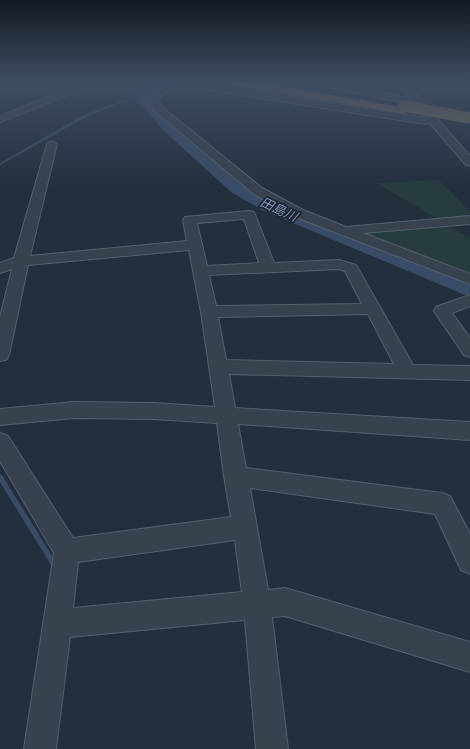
<svg xmlns="http://www.w3.org/2000/svg" width="470" height="749" font-family="Rubik,'Noto Sans JP',sans-serif">
<style>
.green{fill:#263c3f}
.lines{fill:none;stroke-linecap:round;stroke-linejoin:round}
.stream{fill:#394c67;fill-rule:evenodd}
.river{fill:#394c67;fill-rule:evenodd}
.minor-casing{stroke:#565f6c;stroke-width:2}
.highway-casing{stroke:#434c59;stroke-width:2}
.minor{fill:#38414e;fill-rule:evenodd}
.highway{fill:#746855;fill-rule:evenodd}
.highway-bridge-casing{stroke:#434c59;stroke-width:12;stroke-linecap:butt}
.highway-bridge{stroke:#746855;stroke-width:11}
.labels{text-anchor:middle;stroke-width:3.5;stroke-linejoin:round;paint-order:stroke}
.far-water-label{font-size:13px;font-style:italic;fill:#7c92b1;stroke:#1d2633}
</style>
<rect width="100%" height="100%" fill="#242f3e"/>
<g class="green">
<path d="M 438,180 L 470,211 L 470,217 L 440,220 L 376,183 Z"/>
<path d="M 445,225 L 470,238 L 470,278 L 358,234 Z"/>
</g>
<g class="lines">
<g class="stream">
<path d="M 151,90 L 153,90 L 86,117 L 0,165 L 0,163 L 84,115 Z"/>
<path d="M 0,474 L 2,475 L 57,564 L 58,566 L 57,568 L 55,569 L 53,568 L 0,482 Z"/>
</g>
<path class="river" d="M 161,82 L 180,82 L 179,85 L 157,93 L 153,101 L 173,124 L 245,184 L 276,202 L 470,281 L 470,297 L 262,210 L 231,192 L 163,130 L 139,101 L 147,87 Z"/>
<g class="minor-casing">
<g id="minor">
<path d="M 87,82 L 100,82 L 0,122 L 0,116 Z"/>
<path d="M 172,82 L 195,82 L 426,118 L 409,98 L 409,102 L 406,103 L 302,82 L 322,82 L 409,98 L 396,82 L 405,82 L 470,156 L 470,166 L 466,165 L 429,122 L 425,124 L 182,86 L 160,96 L 159,101 L 162,107 L 262,188 L 303,210 L 346,227 L 470,216 L 470,224 L 363,233 L 470,274 L 470,284 L 293,216 L 254,194 L 155,111 L 149,101 L 152,95 L 173,84 Z"/>
<path d="M 52,141 L 57,144 L 30,256 L 187,241 L 183,220 L 185,217 L 249,211 L 254,212 L 274,263 L 339,260 L 356,265 L 413,365 L 470,366 L 470,380 L 229,374 L 235,408 L 470,422 L 470,440 L 238,424 L 246,468 L 442,493 L 450,496 L 470,534 L 470,574 L 461,570 L 435,514 L 250,488 L 268,590 L 285,588 L 470,642 L 470,672 L 285,616 L 272,617 L 288,749 L 256,749 L 245,620 L 70,637 L 56,749 L 24,749 L 54,553 L 0,461 L 0,433 L 8,436 L 73,538 L 231,517 L 224,476 L 217,423 L 154,419 L 74,418 L 0,425 L 0,409 L 74,402 L 154,403 L 215,407 L 201,312 L 189,250 L 28,265 L 9,355 L 6,360 L 0,361 L 0,317 L 12,269 L 0,273 L 0,263 L 14,258 L 47,144 ZM 244,219 L 259,263 L 207,266 L 197,223 ZM 338,269 L 345,271 L 362,304 L 216,306 L 209,275 ZM 368,314 L 394,364 L 226,360 L 218,317 ZM 235,540 L 242,592 L 73,608 L 78,562 Z"/>
<path d="M 470,295 L 470,306 L 452,313 L 470,338 L 470,357 L 464,355 L 434,311 L 436,307 Z"/>
</g>
</g>
<g class="highway-casing">
<path id="highway" d="M 229,82 L 254,82 L 404,108 L 409,111 L 404,114 L 234,85 Z"/>
</g>
<use href="#minor" class="minor"/>
<use href="#highway" class="highway"/>
<g class="highway-bridge-casing">
<path id="highway-bridge" d="M 404,106 L 470,118"/>
</g>
<use href="#highway-bridge" class="highway-bridge"/>
</g>
<linearGradient id="sky" x2="0" y2="1"><stop stop-color="#141a22"/><stop offset="0.44" stop-color="#3f4d63"/><stop offset="1" stop-color="#3f4d63" stop-opacity="0"/></linearGradient>
<rect width="470" height="187" fill="url(#sky)"/>
<g class="labels">
<g class="far-water-label">
<text transform="translate(279 209) rotate(25)" y="5">田島川</text>
</g>
</g>
</svg>
